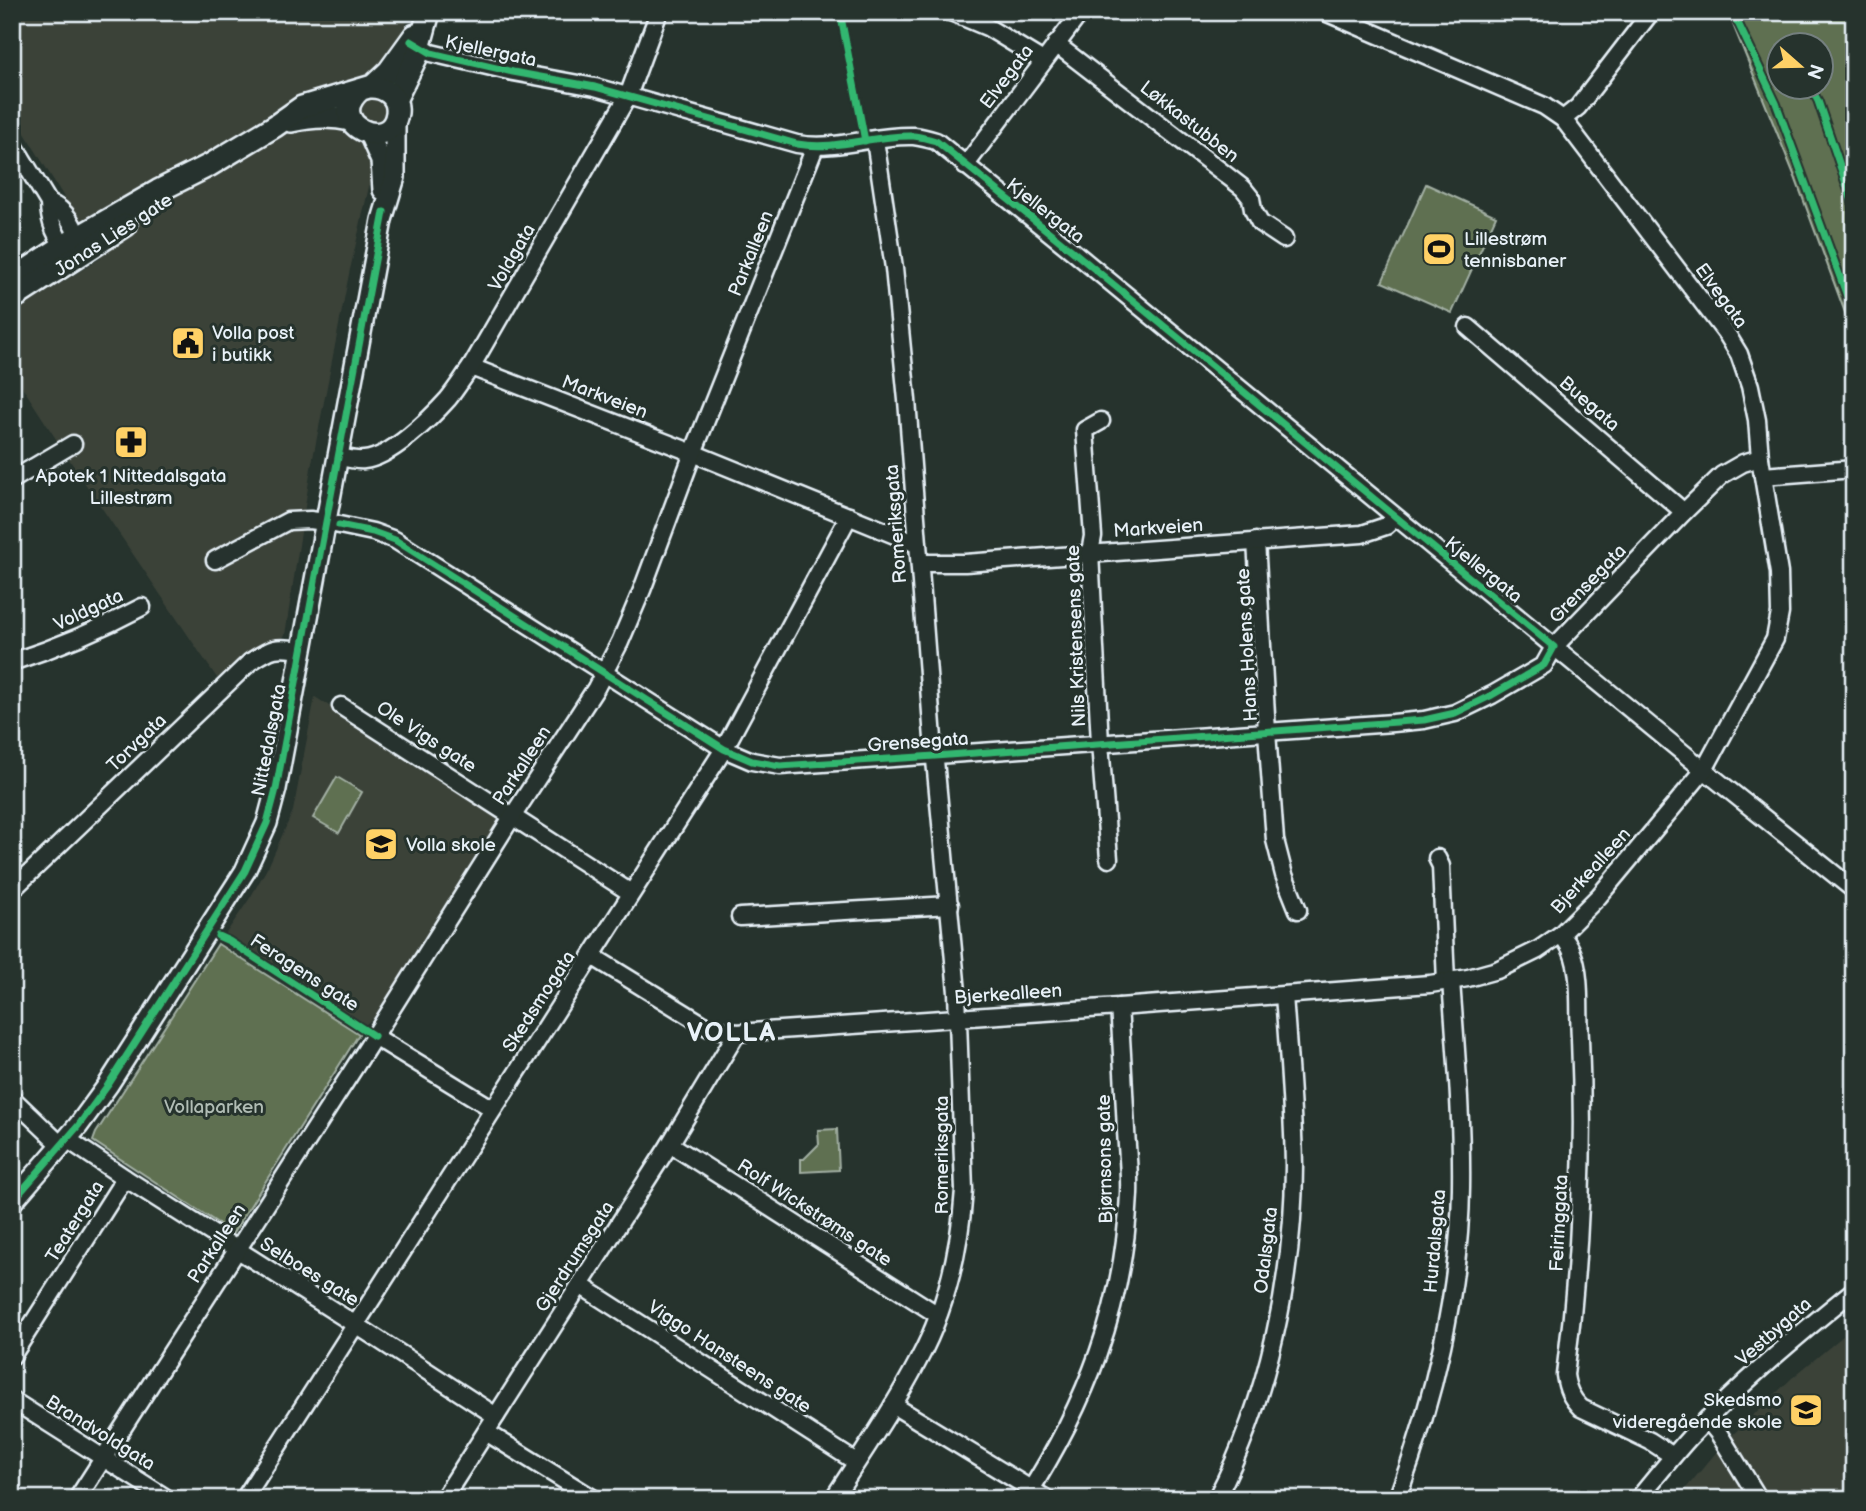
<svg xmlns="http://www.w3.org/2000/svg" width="1866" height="1511" font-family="'Balsamiq Sans',sans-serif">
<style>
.built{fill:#3b4239}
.green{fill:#5e6f51;stroke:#a3b0a4;stroke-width:2;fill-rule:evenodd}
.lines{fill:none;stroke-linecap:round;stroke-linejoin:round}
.minor-casing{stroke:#e8f1f8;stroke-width:21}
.tertiary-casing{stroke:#e8f1f8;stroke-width:24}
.secondary-casing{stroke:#e8f1f8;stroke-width:26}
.minor{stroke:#26332d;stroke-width:16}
.tertiary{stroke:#26332d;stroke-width:19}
.secondary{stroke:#26332d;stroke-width:21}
.cycleway-casing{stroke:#26332d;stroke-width:11}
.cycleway{stroke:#33b770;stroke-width:7}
.labels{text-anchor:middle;stroke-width:6;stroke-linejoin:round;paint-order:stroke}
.street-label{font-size:19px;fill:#e8f1f8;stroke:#26332d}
.poi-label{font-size:19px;fill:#e8f1f8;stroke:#26332d;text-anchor:start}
.park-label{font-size:19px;fill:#b1bdb5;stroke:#26332d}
.district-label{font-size:26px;font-weight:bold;letter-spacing:2px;fill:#e8f1f8;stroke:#26332d}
</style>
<rect width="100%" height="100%" fill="#26332d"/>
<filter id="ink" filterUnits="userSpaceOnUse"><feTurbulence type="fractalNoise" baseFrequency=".0143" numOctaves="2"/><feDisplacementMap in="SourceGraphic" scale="14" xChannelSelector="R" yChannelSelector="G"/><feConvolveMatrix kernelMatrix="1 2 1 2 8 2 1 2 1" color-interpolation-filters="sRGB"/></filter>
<g filter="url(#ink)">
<g class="built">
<path d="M 12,12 L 409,12 L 349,274 L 311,468 L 285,635 L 217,678 L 78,473 L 12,371 L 12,314 L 101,258 L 12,112 Z"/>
<path d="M 315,697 L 455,786 L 498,817 L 497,823 L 375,1017 L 357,1031 L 220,942 L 250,898 L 269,865 L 293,811 Z"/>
<path d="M 1854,1327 L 1854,1499 L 1677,1499 L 1724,1443 L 1792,1378 Z"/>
</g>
<g class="green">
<path d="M 1727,12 L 1854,12 L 1854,337 L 1795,177 L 1730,17 ZM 1778,46 L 1820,46 L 1820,88 L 1778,88 Z"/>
<path d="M 1426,184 L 1496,216 L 1452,313 L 1382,282 Z"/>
<path d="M 337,777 L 362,792 L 339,833 L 313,818 Z"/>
<path d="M 218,944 L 359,1034 L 233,1233 L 93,1141 L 96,1133 Z"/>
<path d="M 837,1129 L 839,1170 L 801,1172 L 801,1159 L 804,1159 L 819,1144 L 818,1130 Z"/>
</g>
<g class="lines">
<g class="minor-casing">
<g id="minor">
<path d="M 951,12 L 987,27 L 1043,61"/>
<path d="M 411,41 L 431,53 L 513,72 L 595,87 L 797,144 C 838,151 874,134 914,136 C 921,137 929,139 936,141 L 1075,253 L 1704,770 L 1854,890"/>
<path d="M 1056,44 L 1243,188 L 1251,198 L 1253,210 L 1260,223 L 1284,239"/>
<path d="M 1563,119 L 1578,107 L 1651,12"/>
<path d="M 12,142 L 49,203 C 49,220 56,242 71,251"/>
<path d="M 965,166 L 1081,12"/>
<path d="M 49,203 C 67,209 77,229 79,247"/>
<path d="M 1468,327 L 1684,512"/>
<path d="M 471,367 L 693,453 L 917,544"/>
<path d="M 1101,421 L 1085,430 L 1093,536 L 1090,553 L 1100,743 L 1109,859"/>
<path d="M 337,456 C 345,458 356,461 364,460 C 390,458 431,418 448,399 C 456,389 463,378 471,367 L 628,96 L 659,12"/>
<path d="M 1763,476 L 1854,469"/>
<path d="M 12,480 L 73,444"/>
<path d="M 1256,541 L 1267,732 L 1275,840 L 1284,875 L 1298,910"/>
<path d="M 215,560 L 288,521 L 310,520 L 325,522 L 373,532 L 395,540 L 724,749 L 752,761 L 780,766 L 1393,723 L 1424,720 L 1455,713 L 1492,695 L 1544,665 L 1554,647 L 1684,512 L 1722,475 L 1743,463 L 1760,458"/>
<path d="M 920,563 L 965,563 L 1362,534 L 1386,526 L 1395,518"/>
<path d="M 12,662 C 58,647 99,630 142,607"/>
<path d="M 341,706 L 631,893"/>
<path d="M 1437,858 L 1441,866 L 1446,982"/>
<path d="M 12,890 L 250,662 C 272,648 274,646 301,650"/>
<path d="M 740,917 L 950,905"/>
<path d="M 1561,934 C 1565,940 1570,946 1572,952 C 1582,976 1578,1012 1580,1038 C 1585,1151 1580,1263 1565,1375 C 1567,1389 1571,1398 1581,1408 L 1650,1441 L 1673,1456"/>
<path d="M 592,956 L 709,1028 L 737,1033 L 1119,1007 L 1430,984 L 1468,978 L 1497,970 L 1538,950 L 1561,934 L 1599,896 L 1704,770 L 1775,639 L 1780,613 L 1779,573 L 1760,458 L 1757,420 L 1750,386 L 1739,354 L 1728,336 L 1563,119 L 1544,106 L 1325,12"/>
<path d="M 374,1036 L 493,1109"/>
<path d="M 12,1098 L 61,1145"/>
<path d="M 67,1139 L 125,1178 L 367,1332 L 496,1416"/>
<path d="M 670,1144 L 938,1315"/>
<path d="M 580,1285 L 856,1462"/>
<path d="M 12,1356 L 125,1178"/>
<path d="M 12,1400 L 168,1499"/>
<path d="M 893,1405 L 1047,1499"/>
<path d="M 1707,1419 L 1719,1434 L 1759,1499"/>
<path d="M 486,1432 L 594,1499"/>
<path d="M 77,1499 L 367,1048 L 512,817 L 596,688 L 620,642 L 642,590 L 693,453 L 815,147"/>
<path d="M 244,1499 L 724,749 L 849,516"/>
<path d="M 443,1499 L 670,1144 L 737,1033"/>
<path d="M 833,1499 C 862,1454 893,1409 918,1361 C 946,1309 960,1249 964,1190 L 957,992 L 933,739 L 907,400 L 894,268 L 875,140"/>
<path d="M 1025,1499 C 1086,1404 1124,1308 1129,1194 C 1130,1173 1127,1151 1126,1130 C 1124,1089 1122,1048 1119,1007"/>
<path d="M 1216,1499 C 1268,1400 1294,1276 1294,1165 C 1293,1108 1288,1051 1284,995"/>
<path d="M 1397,1499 C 1433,1402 1460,1291 1461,1188 C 1462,1119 1456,1050 1451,981"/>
<path d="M 1638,1499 C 1655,1478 1672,1457 1690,1437 C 1740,1384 1797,1336 1854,1290"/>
</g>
</g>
<g class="tertiary-casing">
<g id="tertiary">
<path d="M 369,134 L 381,161 L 383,190"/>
<path d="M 12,1202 L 78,1126 L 108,1085 L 245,871 L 267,823 L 276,789 L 382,220 L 395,177 L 395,119"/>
</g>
</g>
<g class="secondary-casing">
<g id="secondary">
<path d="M 373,86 L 389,71 L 415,35"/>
<path d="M 395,100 L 417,56 L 429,12"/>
<path d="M 291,121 C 312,116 330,115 351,120"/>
<path d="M 12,280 L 63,246 L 158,191 L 210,165 L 275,126 L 302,107 L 369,87 C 384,86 399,96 397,113 C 391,156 322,123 360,90"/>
<path d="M 12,299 L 126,225"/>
</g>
</g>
<use href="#minor" class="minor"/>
<use href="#tertiary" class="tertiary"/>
<use href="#secondary" class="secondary"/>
<g class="cycleway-casing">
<g id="cycleway">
<path d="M 840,12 L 865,141"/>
<path d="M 1731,12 L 1739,25 L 1776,103 L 1854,315"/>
<path d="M 1811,88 L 1818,101 L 1854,207"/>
<path d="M 339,525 L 373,532 L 395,540 L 724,749 L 752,761 L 780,766 L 935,756 L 1424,720 L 1455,713 L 1492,695 L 1544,665 L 1554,647 L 1075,253 L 936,141 C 929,139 921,137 914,136 C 874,134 838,151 797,144 L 595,87 L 513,72 L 431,53 L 411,41"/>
<path d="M 218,936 L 229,941 L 374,1036"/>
<path d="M 12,1202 L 78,1126 L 108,1085 L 245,871 L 267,823 L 276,789 L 384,212"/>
</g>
</g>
<use href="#cycleway" class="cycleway"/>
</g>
</g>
<defs>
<g id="stadium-square" transform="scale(1.75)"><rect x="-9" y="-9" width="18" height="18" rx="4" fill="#ffd166" stroke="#26332d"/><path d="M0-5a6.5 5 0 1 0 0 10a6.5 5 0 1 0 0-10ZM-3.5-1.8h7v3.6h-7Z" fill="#111"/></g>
<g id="civic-square" transform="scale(1.75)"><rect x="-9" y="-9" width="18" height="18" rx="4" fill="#ffd166" stroke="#26332d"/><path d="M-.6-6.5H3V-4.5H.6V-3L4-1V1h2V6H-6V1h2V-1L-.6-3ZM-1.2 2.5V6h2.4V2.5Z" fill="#111"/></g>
<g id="pharmacy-square" transform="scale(1.75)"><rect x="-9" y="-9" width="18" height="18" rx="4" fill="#ffd166" stroke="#26332d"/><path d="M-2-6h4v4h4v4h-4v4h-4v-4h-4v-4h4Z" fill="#111"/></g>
<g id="school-square" transform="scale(1.75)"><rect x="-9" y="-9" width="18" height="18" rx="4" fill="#ffd166" stroke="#26332d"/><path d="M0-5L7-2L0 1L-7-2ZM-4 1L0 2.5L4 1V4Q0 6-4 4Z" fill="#111"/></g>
</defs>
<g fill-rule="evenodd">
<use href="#stadium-square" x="1439" y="249"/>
<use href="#civic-square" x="188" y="343"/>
<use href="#pharmacy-square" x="131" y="442"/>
<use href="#school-square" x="381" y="844"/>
<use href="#school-square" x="1806" y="1410"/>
</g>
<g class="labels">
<g class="street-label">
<text transform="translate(491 50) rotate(12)" y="7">Kjellergata</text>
<text transform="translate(1006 76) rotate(-53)" y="7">Elvegata</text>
<text transform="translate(1190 121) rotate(38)" y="7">Løkkastubben</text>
<text transform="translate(1046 210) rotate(38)" y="7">Kjellergata</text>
<text transform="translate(113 234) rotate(-33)" y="7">Jonas Lies gate</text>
<text transform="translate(750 253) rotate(-68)" y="7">Parkalleen</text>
<text transform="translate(511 257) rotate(-60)" y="7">Voldgata</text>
<text transform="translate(1722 295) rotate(54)" y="7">Elvegata</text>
<text transform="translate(605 396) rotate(21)" y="7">Markveien</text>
<text transform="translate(1590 403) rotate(41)" y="7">Buegata</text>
<text transform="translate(895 524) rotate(-94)" y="7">Romeriksgata</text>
<text transform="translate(1158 527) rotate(-4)" y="7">Markveien</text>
<text transform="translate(1484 569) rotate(39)" y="7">Kjellergata</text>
<text transform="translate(1587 583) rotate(-46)" y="7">Grensegata</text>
<text transform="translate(88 609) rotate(-25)" y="7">Voldgata</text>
<text transform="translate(1075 636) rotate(-92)" y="7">Nils Kristensens gate</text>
<text transform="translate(1246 645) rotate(-93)" y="7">Hans Holens gate</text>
<text transform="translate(427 736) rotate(33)" y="7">Ole Vigs gate</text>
<text transform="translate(268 740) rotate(-79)" y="7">Nittedalsgata</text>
<text transform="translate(918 741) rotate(-4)" y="7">Grensegata</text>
<text transform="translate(136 742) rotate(-44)" y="7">Torvgata</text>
<text transform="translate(521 765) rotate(-57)" y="7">Parkalleen</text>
<text transform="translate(1590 870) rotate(-48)" y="7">Bjerkealleen</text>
<text transform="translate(305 972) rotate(33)" y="7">Feragens gate</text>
<text transform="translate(1008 993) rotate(-4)" y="7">Bjerkealleen</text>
<text transform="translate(538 1001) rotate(-57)" y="7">Skedsmogata</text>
<text transform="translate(941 1155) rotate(-90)" y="7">Romeriksgata</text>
<text transform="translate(1104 1159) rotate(-91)" y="7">Bjørnsons gate</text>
<text transform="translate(815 1212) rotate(33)" y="7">Rolf Wickstrøms gate</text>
<text transform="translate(74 1221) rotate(-58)" y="7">Teatergata</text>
<text transform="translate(1558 1223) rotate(-87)" y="7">Feiringgata</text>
<text transform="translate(1434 1241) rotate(-85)" y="7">Hurdalsgata</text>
<text transform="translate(216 1243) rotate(-57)" y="7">Parkalleen</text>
<text transform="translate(1265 1250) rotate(-83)" y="7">Odalsgata</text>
<text transform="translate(574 1256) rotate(-57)" y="7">Gjerdrumsgata</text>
<text transform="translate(310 1271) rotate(32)" y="7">Selboes gate</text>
<text transform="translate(1773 1331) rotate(-41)" y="7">Vestbygata</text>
<text transform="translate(730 1356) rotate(33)" y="7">Viggo Hansteens gate</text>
<text transform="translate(101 1432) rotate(32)" y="7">Brandvoldgata</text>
</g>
<g class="poi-label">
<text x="1464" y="245">Lillestrøm<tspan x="1464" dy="22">tennisbaner</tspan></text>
<text x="212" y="339">Volla post<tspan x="212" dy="22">i butikk</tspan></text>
<text x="131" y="482" text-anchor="middle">Apotek 1 Nittedalsgata<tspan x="131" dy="22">Lillestrøm</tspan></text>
<text x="406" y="851">Volla skole</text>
<text x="1782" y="1406" text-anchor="end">Skedsmo<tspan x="1782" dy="22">videregående skole</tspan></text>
</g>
<g class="park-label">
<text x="214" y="1113">Vollaparken</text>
</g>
<g class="district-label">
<text x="732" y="1041">VOLLA</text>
</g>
</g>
<rect width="1866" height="1511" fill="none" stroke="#26332d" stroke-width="42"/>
<rect x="21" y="21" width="1824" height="1469" fill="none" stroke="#e8f1f8" stroke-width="2.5" filter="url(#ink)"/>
<g transform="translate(1800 66) rotate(110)"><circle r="33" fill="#26332d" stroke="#747f7e" stroke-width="2"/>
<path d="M0-5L12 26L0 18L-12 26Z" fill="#ffd166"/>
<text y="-10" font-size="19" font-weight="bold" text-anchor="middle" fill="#e8f1f8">N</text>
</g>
</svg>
